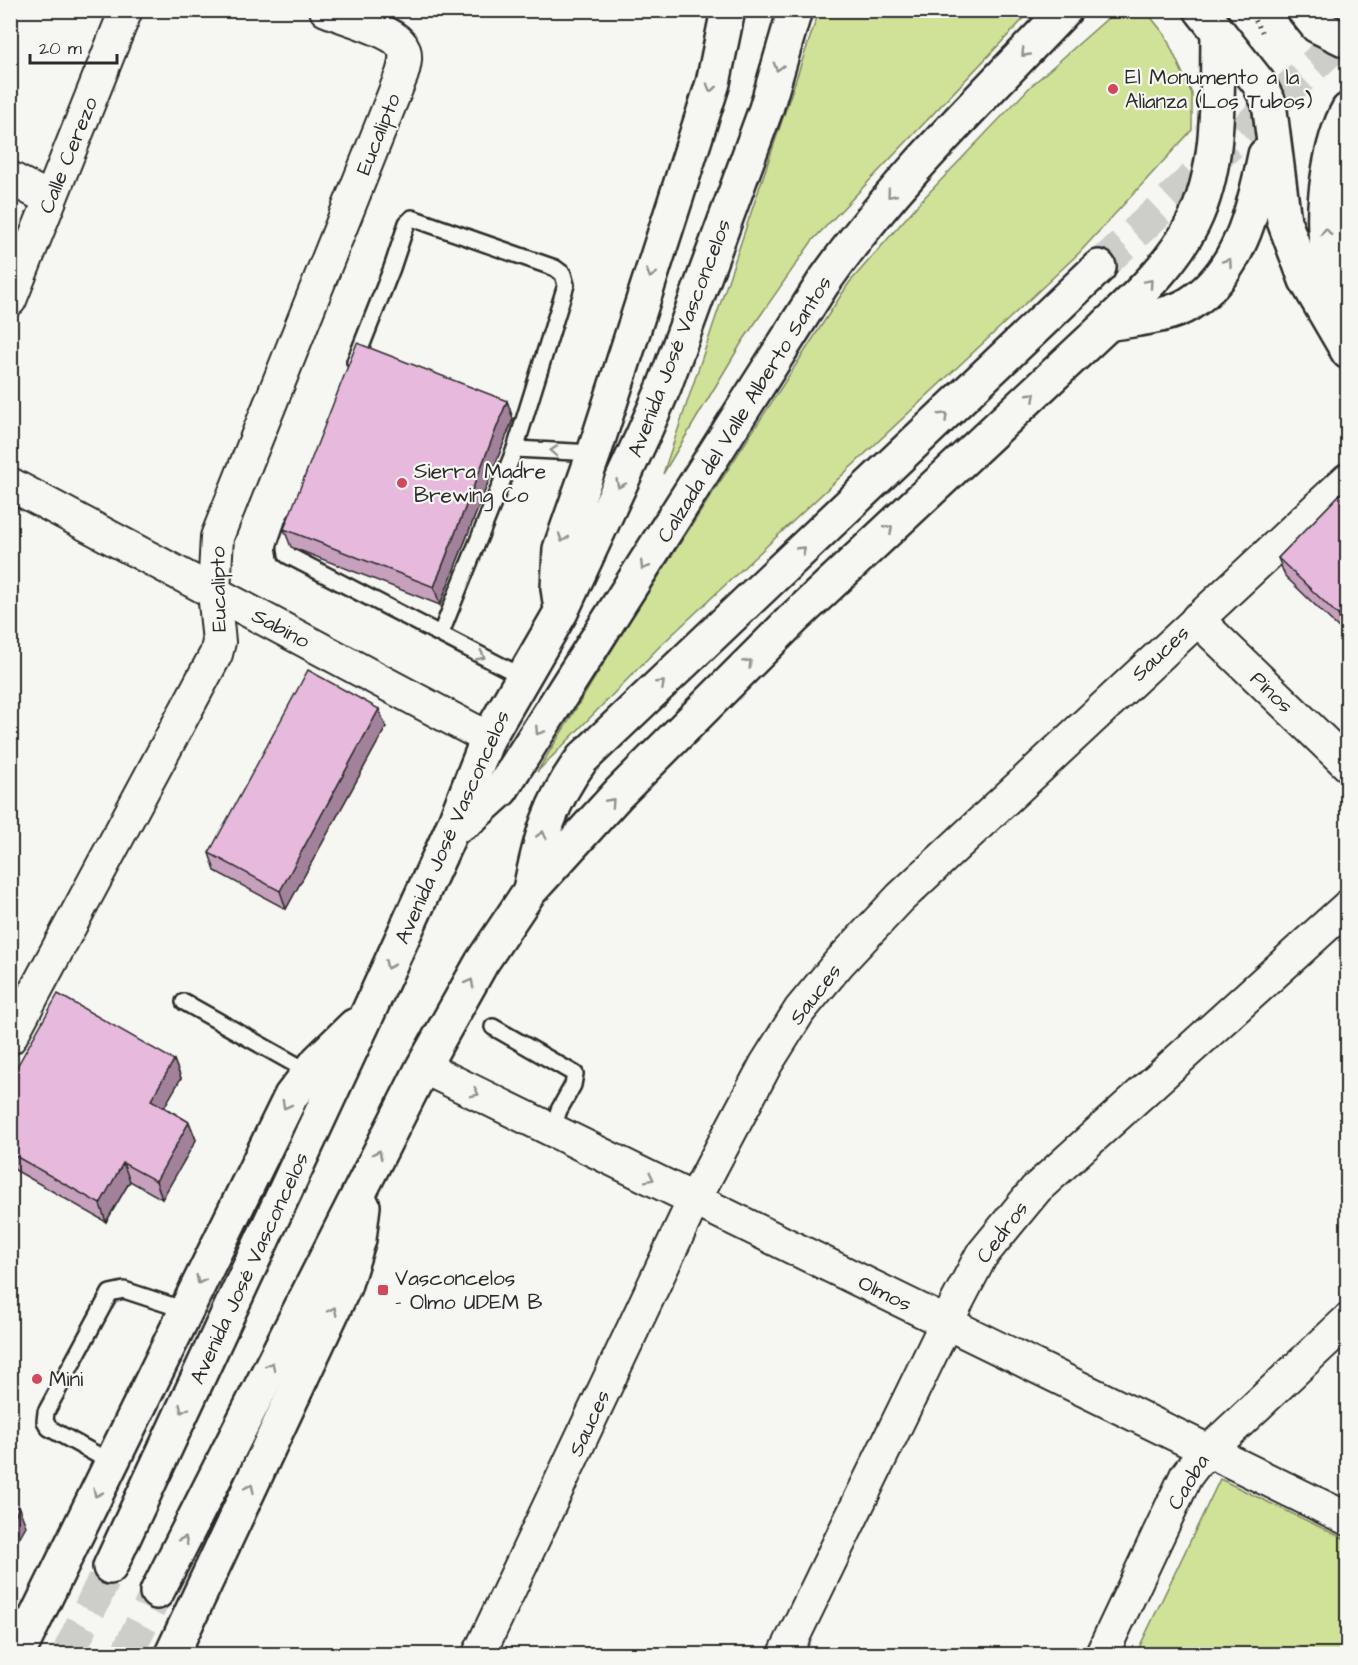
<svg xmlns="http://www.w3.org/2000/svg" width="1358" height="1665" font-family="'Architects Daughter',sans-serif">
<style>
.green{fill:#cfe297;stroke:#7d8661;stroke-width:1.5}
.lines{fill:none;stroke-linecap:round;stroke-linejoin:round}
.secondary-tunnel{stroke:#cdcdca;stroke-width:33;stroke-dasharray:33 16;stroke-linecap:butt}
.service-casing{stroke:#2b2b2b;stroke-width:20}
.minor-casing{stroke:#2b2b2b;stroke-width:36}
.secondary-casing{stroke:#2b2b2b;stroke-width:38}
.path{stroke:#2b2b2b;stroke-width:4;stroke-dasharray:1.5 4.5;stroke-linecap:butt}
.service{stroke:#f6f6f2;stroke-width:15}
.minor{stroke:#f6f6f2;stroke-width:32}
.secondary{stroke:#f6f6f2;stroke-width:33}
.wall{fill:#c7a0be;stroke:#2b2b2b;stroke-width:1.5}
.shaded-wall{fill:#a2829b;stroke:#2b2b2b;stroke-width:1.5}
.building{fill:#e7badd;stroke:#2b2b2b;stroke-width:1.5}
.oneway{stroke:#90908e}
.poi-dot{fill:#d1495b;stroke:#f6f6f2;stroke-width:2}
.labels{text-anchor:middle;stroke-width:4.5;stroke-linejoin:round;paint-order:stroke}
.poi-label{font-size:21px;fill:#2b2b2b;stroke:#f6f6f2;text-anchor:start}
.street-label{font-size:21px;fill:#2b2b2b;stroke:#f6f6f2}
</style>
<rect width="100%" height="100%" fill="#f6f6f2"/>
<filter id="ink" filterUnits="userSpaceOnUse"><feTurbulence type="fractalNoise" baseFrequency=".0167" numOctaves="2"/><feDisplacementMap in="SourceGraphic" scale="12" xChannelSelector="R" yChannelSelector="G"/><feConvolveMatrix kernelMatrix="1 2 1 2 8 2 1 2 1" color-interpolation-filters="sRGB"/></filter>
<g filter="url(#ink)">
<g class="green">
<path d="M 819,11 L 1031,11 L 812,241 L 742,342 L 663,474 Z"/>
<path d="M 1116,11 L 1146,11 L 1165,35 L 1192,94 L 1192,130 L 1079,253 L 659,647 L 537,772 L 631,619 L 849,283 L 921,201 L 1031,86 Z"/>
<path d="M 1220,1479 L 1347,1540 L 1347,1654 L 1136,1654 Z"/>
</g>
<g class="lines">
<g class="secondary-tunnel">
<path d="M 1099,267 L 1348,33"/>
<path d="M 68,1654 L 110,1567"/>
<path d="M 127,1654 L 157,1592"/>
</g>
<g class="service-casing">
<g id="service">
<path d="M 355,362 L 392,268 L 407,223 L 412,218 L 555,268 L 563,274 L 566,285 L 515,449 L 441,633"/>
<path d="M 515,449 L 594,453"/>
<path d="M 295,522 L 286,548 L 287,555 L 523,677"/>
<path d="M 184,1002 L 309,1072"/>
<path d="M 493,1027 L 575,1074 L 573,1085 L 559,1110 L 552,1131"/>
<path d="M 112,1463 L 49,1428 L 45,1421 L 46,1412 L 110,1293 L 124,1290 L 185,1310"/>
<path d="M 10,1614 L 32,1624"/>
</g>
</g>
<g class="minor-casing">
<g id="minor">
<path d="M 10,178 L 50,199"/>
<path d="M 10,300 L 126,10"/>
<path d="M 10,484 L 488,738"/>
<path d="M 1197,619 L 1348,765"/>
<path d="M 10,1038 L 216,654 L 219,642 L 214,592 L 217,537 L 402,74 C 405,64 408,51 400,43 C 388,29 344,18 326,10"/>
<path d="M 423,1067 L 1348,1519"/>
<path d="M 479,1654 L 694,1200 L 766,1064 L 800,1010 L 839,963 L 900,898 L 1348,479"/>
<path d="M 785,1654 L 946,1323 L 981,1256 L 1036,1189 L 1348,906"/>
<path d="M 1102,1654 L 1186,1476 L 1196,1463 L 1348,1320"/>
</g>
</g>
<g class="secondary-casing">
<g id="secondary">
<path d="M 1201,10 L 1258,82 L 1269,103 L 1284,221 L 1306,280 L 1348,352"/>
<path d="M 1304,10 L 1317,26 L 1348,41"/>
<path d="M 1108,324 C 1133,319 1166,318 1189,304 C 1239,273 1254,209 1265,155"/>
<path d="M 1345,338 C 1343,321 1342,303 1338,287 C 1335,273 1330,260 1327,246 C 1320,210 1330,142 1348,110"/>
<path d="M 561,609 L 558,588 L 560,549 L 594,453 L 713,83 L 728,10"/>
<path d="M 452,829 L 469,819 L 501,790 L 823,283 C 893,183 981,99 1065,10"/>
<path d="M 530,890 C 540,839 550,802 582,759 L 1099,267"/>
<path d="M 110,1567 L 367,1015 L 452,829 L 488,738 L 561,612 L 643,435 L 664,387 L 766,109 L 795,10"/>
<path d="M 157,1592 L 423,1067 L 482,962 L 529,892 L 619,793 L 793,619 L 1108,324 C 1139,294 1173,263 1193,223 C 1221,166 1217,96 1218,34"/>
<path d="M 18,1654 L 291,1096 L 318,1061 L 354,1026"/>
<path d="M 172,1654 L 344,1287 L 359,1239 L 363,1206"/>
</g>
</g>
<path class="path" d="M 1249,10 L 1264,36"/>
<use href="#service" class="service"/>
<use href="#minor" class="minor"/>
<use href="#secondary" class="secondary"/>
</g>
<g class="wall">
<path d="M 1347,140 L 1347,195 L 1341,177 Z"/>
<path d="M 507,401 L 513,419 L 440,605 L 291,547 L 284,529 Z"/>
<path d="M 1347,487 L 1344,633 L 1285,576 L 1278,558 Z"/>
<path d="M 386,727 L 286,909 L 215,871 L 209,853 Z"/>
<path d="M 174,1060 L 181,1078 L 164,1107 L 189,1122 L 196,1140 L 162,1199 L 130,1181 L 106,1222 L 10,1167 L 10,1079 Z"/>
</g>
<g class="shaded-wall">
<path d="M 507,401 L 513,419 L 440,605 L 434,587 Z"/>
<path d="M 1347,607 L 1347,630 L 1344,633 L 1338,615 Z"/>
<path d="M 379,709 L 386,727 L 286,909 L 280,891 Z"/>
<path d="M 174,1060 L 181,1078 L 158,1118 L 151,1100 Z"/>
<path d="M 189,1122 L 196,1140 L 162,1199 L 156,1181 Z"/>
<path d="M 123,1163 L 130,1181 L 106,1222 L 100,1204 Z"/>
<path d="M 19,1508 L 26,1526 L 10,1554 L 10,1524 Z"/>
</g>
<g class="building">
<path d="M 1347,140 L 1347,175 L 1341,177 Z"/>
<path d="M 357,343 L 507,401 L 434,587 L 284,529 Z"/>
<path d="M 1347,487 L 1347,607 L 1338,615 L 1278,558 Z"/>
<path d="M 308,670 L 379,709 L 280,891 L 209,853 Z"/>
<path d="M 58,994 L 174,1060 L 151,1100 L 189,1122 L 156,1181 L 123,1163 L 100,1204 L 10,1153 L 10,1079 Z"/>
<path d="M 10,1503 L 19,1508 L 10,1524 Z"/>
</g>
<defs><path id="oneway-chevron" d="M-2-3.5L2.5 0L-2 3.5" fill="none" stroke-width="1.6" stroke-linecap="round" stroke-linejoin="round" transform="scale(1.5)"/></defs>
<g class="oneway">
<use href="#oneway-chevron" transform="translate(1025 53) rotate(134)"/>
<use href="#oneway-chevron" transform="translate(778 67) rotate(106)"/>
<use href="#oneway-chevron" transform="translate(711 88) rotate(107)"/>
<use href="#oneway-chevron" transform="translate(891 194) rotate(130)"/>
<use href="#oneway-chevron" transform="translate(1326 232) rotate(-90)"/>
<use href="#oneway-chevron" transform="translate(1228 262) rotate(-56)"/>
<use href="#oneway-chevron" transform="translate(651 274) rotate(107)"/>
<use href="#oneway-chevron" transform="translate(1149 283) rotate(-49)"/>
<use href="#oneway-chevron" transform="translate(1032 396) rotate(-43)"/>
<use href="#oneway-chevron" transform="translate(944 416) rotate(-44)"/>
<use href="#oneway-chevron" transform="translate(554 451) rotate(-177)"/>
<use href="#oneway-chevron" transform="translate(620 484) rotate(115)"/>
<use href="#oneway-chevron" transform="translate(889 529) rotate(-43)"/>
<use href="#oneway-chevron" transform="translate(563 538) rotate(109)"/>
<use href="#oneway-chevron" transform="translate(802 550) rotate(-43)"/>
<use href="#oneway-chevron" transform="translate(644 566) rotate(122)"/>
<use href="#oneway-chevron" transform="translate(481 656) rotate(27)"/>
<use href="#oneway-chevron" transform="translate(748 663) rotate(-45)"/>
<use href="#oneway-chevron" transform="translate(661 684) rotate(-43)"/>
<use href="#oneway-chevron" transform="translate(539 731) rotate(123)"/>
<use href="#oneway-chevron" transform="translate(611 802) rotate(-48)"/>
<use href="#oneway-chevron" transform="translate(542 835) rotate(-75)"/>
<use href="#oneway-chevron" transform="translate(389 965) rotate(115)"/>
<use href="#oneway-chevron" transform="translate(470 983) rotate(-61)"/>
<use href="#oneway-chevron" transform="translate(475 1093) rotate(26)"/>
<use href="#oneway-chevron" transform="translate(286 1105) rotate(118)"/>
<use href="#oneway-chevron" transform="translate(378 1154) rotate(-63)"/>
<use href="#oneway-chevron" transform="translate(650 1178) rotate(26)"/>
<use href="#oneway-chevron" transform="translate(200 1280) rotate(116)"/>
<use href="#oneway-chevron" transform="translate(333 1311) rotate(-65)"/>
<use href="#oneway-chevron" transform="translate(271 1366) rotate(-63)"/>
<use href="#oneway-chevron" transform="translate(183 1409) rotate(115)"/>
<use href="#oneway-chevron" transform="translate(250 1488) rotate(-65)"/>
<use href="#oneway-chevron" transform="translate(97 1493) rotate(116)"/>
<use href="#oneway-chevron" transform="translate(184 1540) rotate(-63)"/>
</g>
</g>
<g class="poi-dot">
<circle cx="1113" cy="89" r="6"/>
<circle cx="402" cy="483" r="6"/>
<rect x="377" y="1284" width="12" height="12" rx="3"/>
<circle cx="37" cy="1379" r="6"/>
</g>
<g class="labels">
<g class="poi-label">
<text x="1125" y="84">El Monumento a la<tspan x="1125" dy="24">Alianza (Los Tubos)</tspan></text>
<text x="414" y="478">Sierra Madre<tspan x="414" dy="24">Brewing Co</tspan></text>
<text x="395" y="1285">Vasconcelos<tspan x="395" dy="24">- Olmo UDEM B</tspan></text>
<text x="49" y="1386">Mini</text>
</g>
<g class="street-label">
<text transform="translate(378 134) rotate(-68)" y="7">Eucalipto</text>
<text transform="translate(68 155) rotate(-68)" y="7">Calle Cerezo</text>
<text transform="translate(679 338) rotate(-69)" y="7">Avenida José Vasconcelos</text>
<text transform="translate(744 409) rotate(-58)" y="7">Calzada del Valle Alberto Santos</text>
<text transform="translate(218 589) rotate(-91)" y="7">Eucalipto</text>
<text transform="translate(281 628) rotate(28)" y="7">Sabino</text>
<text transform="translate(1160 653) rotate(-43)" y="7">Sauces</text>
<text transform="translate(1272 692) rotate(44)" y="7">Pinos</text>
<text transform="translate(452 827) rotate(-66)" y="7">Avenida José Vasconcelos</text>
<text transform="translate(815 994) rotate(-52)" y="7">Sauces</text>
<text transform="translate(1002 1232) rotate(-53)" y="7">Cedros</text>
<text transform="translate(249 1268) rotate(-65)" y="7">Avenida José Vasconcelos</text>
<text transform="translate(885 1293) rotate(26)" y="7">Olmos</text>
<text transform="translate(589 1423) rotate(-65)" y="7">Sauces</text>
<text transform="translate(1188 1482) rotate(-59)" y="7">Caoba</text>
</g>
</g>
<rect width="1358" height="1665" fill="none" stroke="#f6f6f2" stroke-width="36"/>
<rect x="18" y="18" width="1322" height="1629" fill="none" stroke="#2b2b2b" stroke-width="2" filter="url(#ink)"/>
<path d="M30 54v9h87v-9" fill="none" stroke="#2b2b2b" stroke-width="3"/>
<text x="39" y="54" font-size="18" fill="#2b2b2b" stroke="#f6f6f2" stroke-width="4.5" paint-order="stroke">20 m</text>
</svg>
